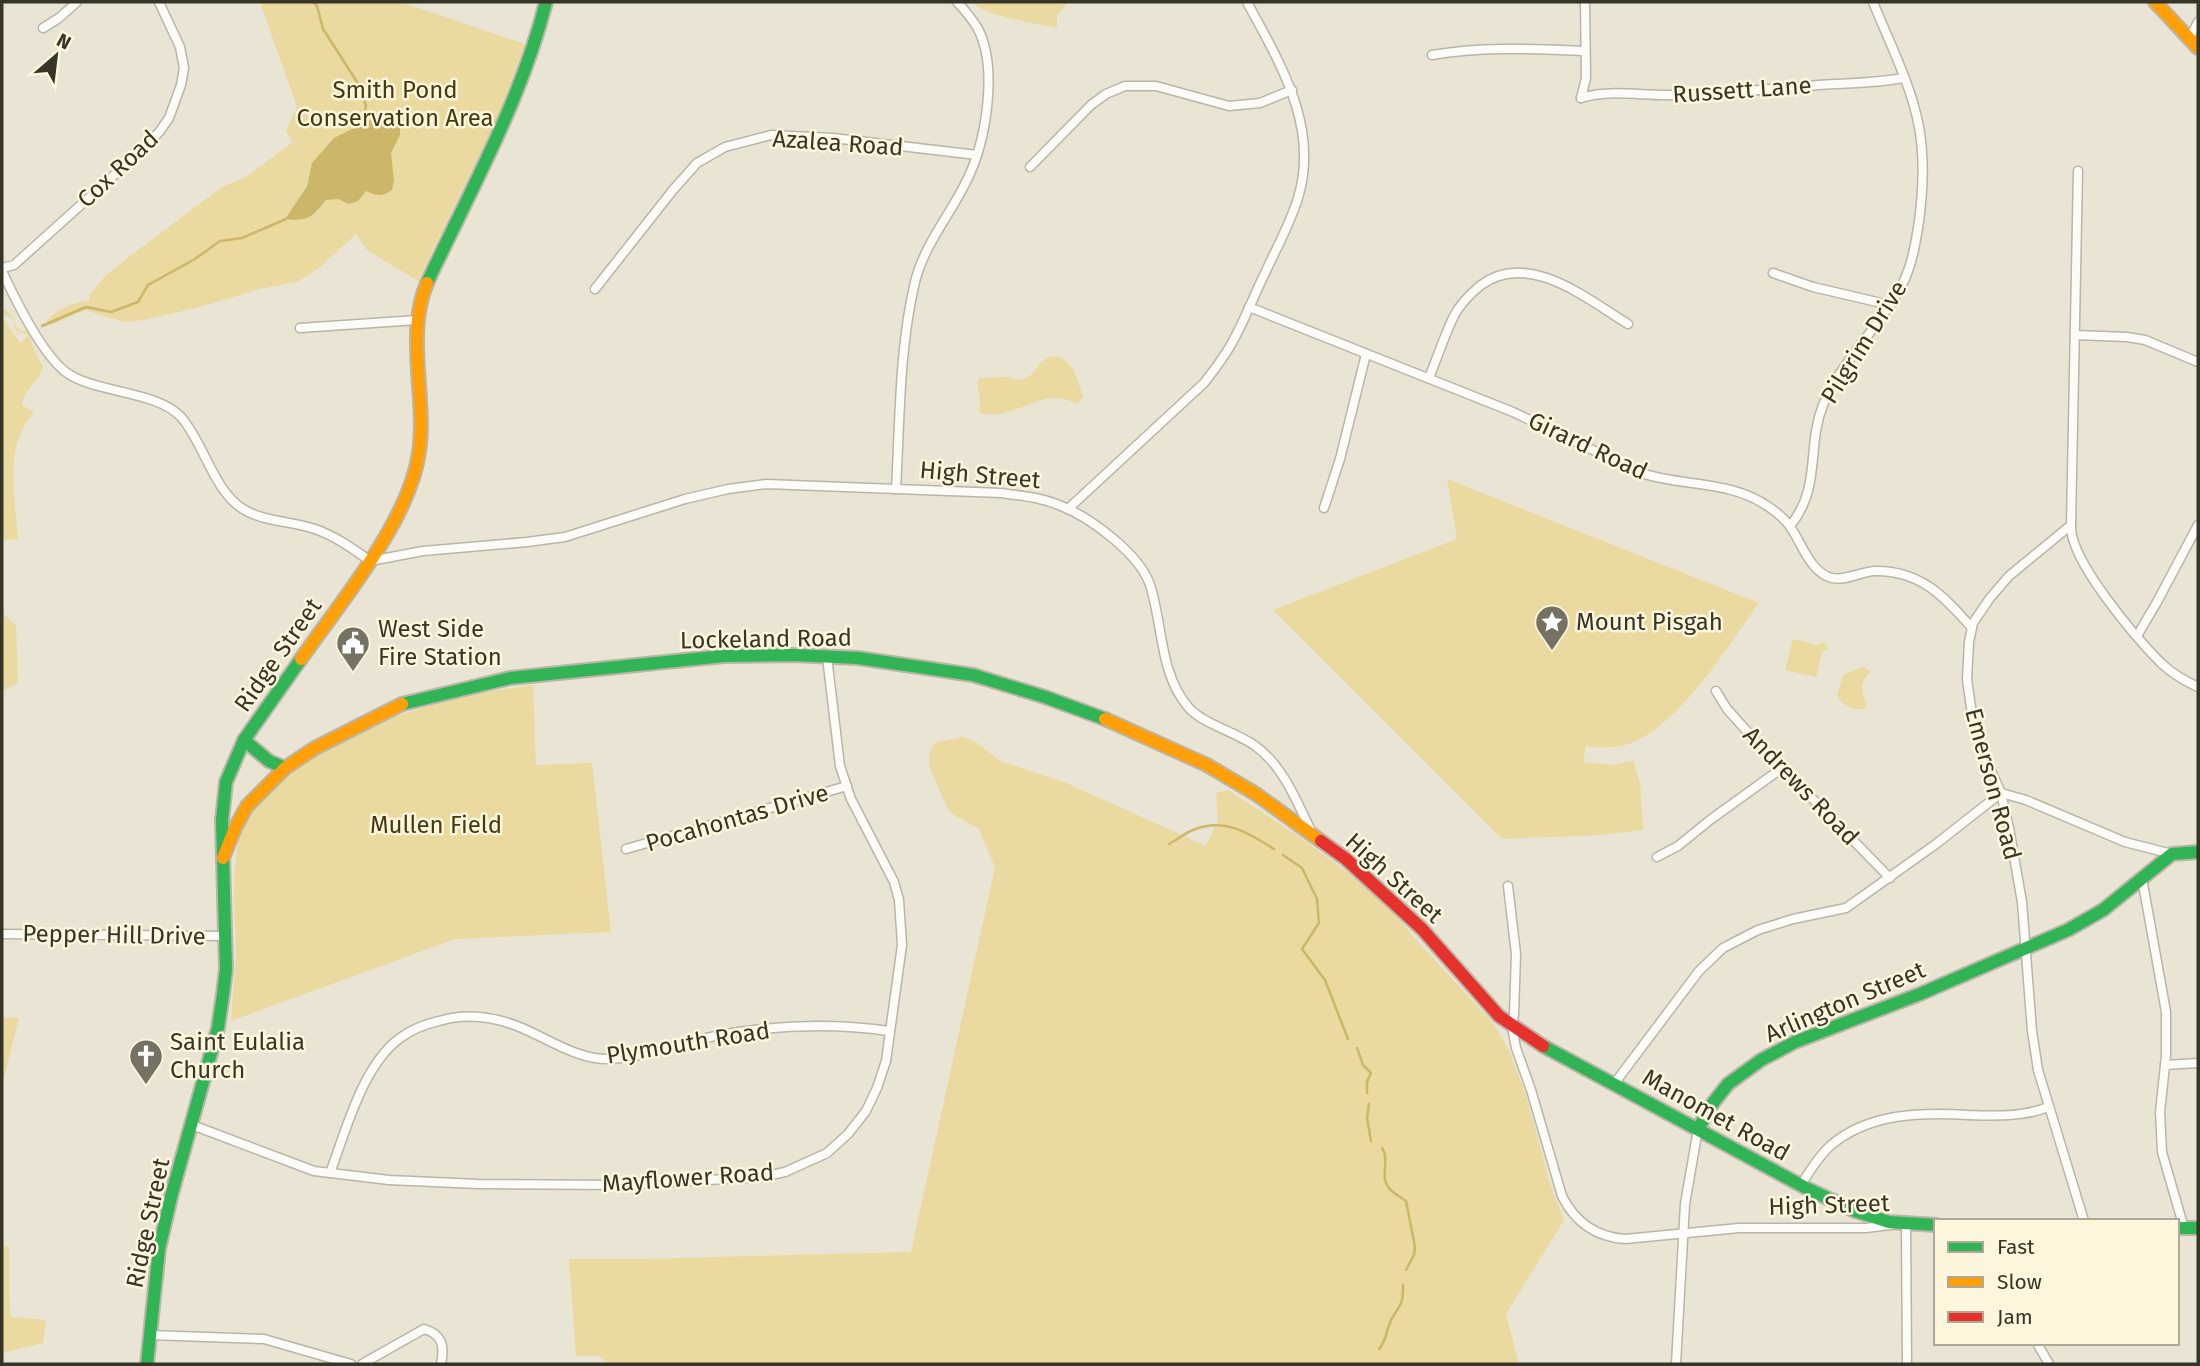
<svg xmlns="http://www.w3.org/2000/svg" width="2200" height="1366" font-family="'Fira Sans',sans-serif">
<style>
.green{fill:#eada9f;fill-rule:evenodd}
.water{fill:#ccb669}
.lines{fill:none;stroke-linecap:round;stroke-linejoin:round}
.stream{stroke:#ccb669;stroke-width:2.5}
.street-casing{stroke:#b9b5a7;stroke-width:11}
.fast-casing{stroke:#b9b5a7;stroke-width:16}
.slow-casing{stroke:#b9b5a7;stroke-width:16}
.jam-casing{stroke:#b9b5a7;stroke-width:16}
.street{stroke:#fcfbf8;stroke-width:8}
.fast{stroke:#30b455;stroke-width:12}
.slow{stroke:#ff9f0a;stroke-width:12}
.jam{stroke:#e5322d;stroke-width:12}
.labels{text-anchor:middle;stroke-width:5;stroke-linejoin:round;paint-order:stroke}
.park-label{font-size:24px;fill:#453a0f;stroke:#fdf6dd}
.street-label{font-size:24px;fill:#373428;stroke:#fdf6dd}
.poi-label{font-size:24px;fill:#373428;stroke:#fdf6dd;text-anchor:start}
</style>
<rect width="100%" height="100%" fill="#e9e4d3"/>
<g class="green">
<path d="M 260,2 L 401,2 L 525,44 L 499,114 L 418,281 L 367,250 L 356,234 L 319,268 L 297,282 L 260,289 L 200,307 L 143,320 L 125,322 L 84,310 L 51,325 L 46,323 C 53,311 75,301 89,301 L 90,294 L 106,275 L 133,254 L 222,187 L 246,177 L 293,142 L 286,131 L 297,107 ZM 311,169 L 326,200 L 317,213 L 285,219 L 307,185 Z"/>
<path d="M 972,2 L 1068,2 L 1057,15 L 1057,28 C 1037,23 984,16 972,2 Z"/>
<path d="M 2,308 L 12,315 L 14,323 L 20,331 L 28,332 L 37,357 L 43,366 C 40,382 24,389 22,405 L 34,413 C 3,446 15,497 18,539 L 2,540 L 2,317 L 20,343 L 29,335 L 16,331 L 11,317 L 2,314 Z"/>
<path d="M 1055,356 C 1075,361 1076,379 1083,396 L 1078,403 C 1067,400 1056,396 1045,399 C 1023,405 1002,419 979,413 L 980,398 L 977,383 L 979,378 C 989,379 998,376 1008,377 C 1013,378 1019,381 1024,379 C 1038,374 1037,358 1055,356 Z"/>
<path d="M 1447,479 L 1759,603 C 1729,644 1685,717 1638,740 C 1622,748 1604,749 1586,746 L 1583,762 L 1612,765 L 1633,761 L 1640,783 L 1643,830 L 1601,835 L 1502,839 L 1273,610 L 1457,539 Z"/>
<path d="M 2,612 L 16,626 L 18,683 L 2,691 Z"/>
<path d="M 1793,639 L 1818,645 L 1825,642 L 1828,649 L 1822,652 L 1816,677 L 1785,670 Z"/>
<path d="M 1862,667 L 1871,671 C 1860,681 1860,691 1867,704 L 1864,709 C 1852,710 1844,706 1837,696 L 1843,675 Z"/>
<path d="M 533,685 L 536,765 L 592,763 L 611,932 L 455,939 L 231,1021 C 232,996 236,970 236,946 C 234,905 231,864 243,824 C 246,815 256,807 262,799 C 327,728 441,697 533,685 Z"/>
<path d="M 962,737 L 976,742 L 1000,761 L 1064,782 L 1206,846 L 1218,821 L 1216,793 L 1228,790 L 1300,837 L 1347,872 L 1393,912 L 1417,941 L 1493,1023 L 1509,1050 L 1526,1095 L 1551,1187 L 1564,1220 L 1506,1314 L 1519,1364 L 608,1364 L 599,1356 L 576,1356 L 569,1259 L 639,1259 L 911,1252 L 995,867 L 979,829 L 954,815 L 948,809 L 930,769 L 929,753 L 935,743 Z"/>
<path d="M 2,1017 L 19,1018 L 2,1085 Z"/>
<path d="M 2,1246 L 9,1247 L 10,1317 L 46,1320 L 43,1343 L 2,1353 Z"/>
</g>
<path class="water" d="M 378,116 L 387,116 L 400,120 L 400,135 L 391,153 L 394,181 L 392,190 C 382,197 377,196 366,191 L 358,201 L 349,204 L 338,199 L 326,200 C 314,217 305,222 285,219 L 307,186 L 312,163 L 334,138 Z"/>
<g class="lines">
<g class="stream">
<path d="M 313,2 L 317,6 L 323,29 L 359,85 L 366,106 L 361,126"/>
<path d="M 42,326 L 86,307 L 111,312 L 138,302 L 148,285 L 195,259 L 220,241 L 242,238 L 286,219"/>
<path d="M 1169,844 C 1177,840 1185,833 1193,830 C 1224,817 1249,833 1274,849"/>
<path d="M 1283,855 L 1302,868 L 1317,899 L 1319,923 L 1302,949 L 1325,980 L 1348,1039"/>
<path d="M 1357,1048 L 1363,1065 L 1371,1073 L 1367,1082 L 1367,1093"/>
<path d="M 1369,1104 L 1367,1118 L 1371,1141"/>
<path d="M 1382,1148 C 1390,1159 1380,1176 1388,1187 C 1392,1193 1401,1197 1406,1201 L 1415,1247 L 1414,1255 L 1406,1270"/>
<path d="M 1379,1349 C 1386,1341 1385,1337 1388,1328 C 1394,1307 1404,1312 1403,1285"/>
</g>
<g class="street-casing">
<g id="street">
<path d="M 43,28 L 59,18 L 77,2"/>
<path d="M 2189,39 L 2198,22"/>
<path d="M 1432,55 C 1483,46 1534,49 1585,51"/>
<path d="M 1581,98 C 1607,89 1644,96 1672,95 C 1717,95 1762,89 1807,86 C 1839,83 1871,84 1903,78"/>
<path d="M 1581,98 L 1586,78 L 1585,2"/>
<path d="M 1030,167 L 1091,105 L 1106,94 L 1125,86 L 1156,86 L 1229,106 L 1260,103 L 1292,90"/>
<path d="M 2078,171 L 2071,525 L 2009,576 L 1990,598 L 1973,623 L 1969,642 L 1967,679 L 1973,722 L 1984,755 L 2001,793 L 2009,828 L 2022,902 L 2032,1031 L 2038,1070 L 2084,1221"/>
<path d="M 2,268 L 14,265 L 24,256 L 142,150 L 160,131 L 169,118 L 181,85 L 184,68 L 180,47 L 159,2"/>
<path d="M 2,271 C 15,299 45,362 72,376 C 102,393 158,392 181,417 C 204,443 213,490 243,509 C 264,522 292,521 315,529 C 335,536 352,548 370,561 L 423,551 L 527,542 L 565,537 L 685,499 L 728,489 L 766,484 L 1001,493 C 1021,496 1040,497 1059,505 C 1090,517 1142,555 1151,588 C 1163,628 1160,675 1189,708 C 1202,723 1237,733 1254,745 C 1283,765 1297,802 1312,833"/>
<path d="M 1773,273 L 1813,287 L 1890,305"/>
<path d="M 595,289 L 673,190 L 697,163 L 725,147 L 771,135 L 833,138 L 977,155"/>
<path d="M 1249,307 L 1513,412 L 1641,473 C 1684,487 1731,480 1769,507 C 1776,512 1784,518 1789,525 C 1801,541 1810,573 1832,578 C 1845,581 1861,572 1874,571 C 1920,570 1944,596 1972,628"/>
<path d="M 300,328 L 417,320"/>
<path d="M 2075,335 L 2127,337 L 2145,340 L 2198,362"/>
<path d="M 1429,378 C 1437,358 1444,337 1453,318 C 1459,305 1470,294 1481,285 C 1529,250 1587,299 1628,324"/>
<path d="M 896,489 C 900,420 899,349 915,282 C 924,245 950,215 966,182 C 986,143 999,67 977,27 C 971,18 964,9 957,2"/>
<path d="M 1324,508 L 1340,459 L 1366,354"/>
<path d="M 1068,509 L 1204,383 C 1215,369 1226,355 1234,339 C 1246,317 1255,293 1266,271 C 1277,247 1290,224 1298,198 C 1320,126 1279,62 1247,2"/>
<path d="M 2071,525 C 2069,560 2137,639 2162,664 C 2173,674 2185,681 2198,687"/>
<path d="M 1790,526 C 1822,487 1806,448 1823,405 C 1840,364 1875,331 1897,294 C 1910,273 1914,252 1918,228 C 1923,195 1925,160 1919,127 C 1911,84 1889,42 1873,2"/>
<path d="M 2137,636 L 2157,602 L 2198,525"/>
<path d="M 1716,691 L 1727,709 L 1754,739 L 1890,878"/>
<path d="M 626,849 L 847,786"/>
<path d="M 1657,857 L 1678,846 L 1710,820 L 1782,768"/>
<path d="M 2142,878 L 2166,1012 L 2166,1056 L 2160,1112 L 2162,1152 L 2184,1228"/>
<path d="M 1508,886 L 1516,954 L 1514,1014 L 1512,1027 L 1516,1048 L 1531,1090 L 1562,1196 C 1575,1222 1596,1237 1625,1239 L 1739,1228 L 1866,1228 L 1890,1225"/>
<path d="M 2,934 L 226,936"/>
<path d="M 2165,1065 L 2198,1063"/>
<path d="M 1614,1084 L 1699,971 L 1723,948 L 1758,930 L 1793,919 L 1846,908 L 1936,844 L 2001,793 L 2026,800 L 2125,842 L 2172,854"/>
<path d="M 192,1125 L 314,1171 L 389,1180 L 478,1184 L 620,1185 L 761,1177 L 785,1172 L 827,1153 L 848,1134 L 866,1111 L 877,1088 L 886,1061 L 902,945 L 899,900 L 894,882 L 851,799 L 840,766 L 827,657"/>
<path d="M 330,1173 C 346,1131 362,1066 400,1038 C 411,1030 426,1024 439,1021 C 465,1013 491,1016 517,1026 C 546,1037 578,1061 611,1059 C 648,1056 684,1042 720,1035 C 775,1025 833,1023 889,1031"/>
<path d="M 1801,1185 C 1809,1172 1818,1157 1830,1146 C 1868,1113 1921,1112 1968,1115 C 1994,1116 2024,1117 2048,1107"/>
<path d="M 1902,1224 L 1906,1224 L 1907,1364"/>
<path d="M 150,1335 L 264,1339 L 351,1364"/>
<path d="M 2037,1343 L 2049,1364"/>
<path d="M 362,1364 L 424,1329 C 442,1334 445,1346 441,1364"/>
<path d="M 1676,1364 L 1685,1204 L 1698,1129"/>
</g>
</g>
<g class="fast-casing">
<g id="fast">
<path d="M 427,283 C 470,191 521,101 546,2"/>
<path d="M 402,704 L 510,678 L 724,656 L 793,655 L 858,658 L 973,675 L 1045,697 L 1105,719"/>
<path d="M 244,740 L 269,761 L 285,768"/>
<path d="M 1543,1046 L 1808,1189 L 1855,1211 L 1889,1222 L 1936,1225"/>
<path d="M 1698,1129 L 1713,1103 L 1728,1084 L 1761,1060 L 1795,1042 L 1920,994 L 2068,930 L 2103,910 L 2172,854 L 2198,852"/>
<path d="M 2177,1228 L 2198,1228"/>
<path d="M 147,1364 L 159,1249 L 172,1193 L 218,1028 L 223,994 L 226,969 L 222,820 L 226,782 L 244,740 L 301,659"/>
</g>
</g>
<g class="slow-casing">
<g id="slow">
<path d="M 2155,2 L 2198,48"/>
<path d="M 301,659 C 340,603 410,520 419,452 C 427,399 405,334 427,283"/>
<path d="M 1105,719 L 1207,765 L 1256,794 L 1321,841"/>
<path d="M 223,858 L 235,828 L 247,806 L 285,768 L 315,748 L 402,704"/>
</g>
</g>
<g class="jam-casing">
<path id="jam" d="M 1321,841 L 1346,859 L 1422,929 L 1499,1016 L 1543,1046"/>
</g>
<use href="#street" class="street"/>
<use href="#fast" class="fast"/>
<use href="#slow" class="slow"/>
<use href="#jam" class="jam"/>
</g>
<defs>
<g id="sight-pin" transform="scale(1.75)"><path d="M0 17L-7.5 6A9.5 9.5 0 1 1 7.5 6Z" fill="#757264" stroke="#fdf6dd"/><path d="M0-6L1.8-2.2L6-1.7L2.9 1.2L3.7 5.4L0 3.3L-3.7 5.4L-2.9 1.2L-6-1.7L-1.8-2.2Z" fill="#fff"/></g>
<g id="civic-pin" transform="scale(1.75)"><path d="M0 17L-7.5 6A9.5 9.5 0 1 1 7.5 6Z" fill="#757264" stroke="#fdf6dd"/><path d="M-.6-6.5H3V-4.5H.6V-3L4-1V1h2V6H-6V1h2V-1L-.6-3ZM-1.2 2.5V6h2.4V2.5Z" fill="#fff"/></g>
<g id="church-pin" transform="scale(1.75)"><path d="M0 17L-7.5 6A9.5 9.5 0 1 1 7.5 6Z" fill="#757264" stroke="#fdf6dd"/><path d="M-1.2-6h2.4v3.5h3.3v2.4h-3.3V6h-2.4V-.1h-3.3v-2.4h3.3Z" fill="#fff"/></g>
</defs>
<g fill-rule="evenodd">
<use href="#sight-pin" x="1552" y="622"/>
<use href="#civic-pin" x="353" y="643"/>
<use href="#church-pin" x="146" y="1056"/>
</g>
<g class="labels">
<g class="park-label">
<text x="395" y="98">Smith Pond<tspan x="395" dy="28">Conservation Area</tspan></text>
<text x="436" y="833">Mullen Field</text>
</g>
<g class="street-label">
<text transform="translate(1742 90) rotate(-4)" y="8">Russett Lane</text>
<text transform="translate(838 143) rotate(4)" y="8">Azalea Road</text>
<text transform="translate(118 169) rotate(-43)" y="8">Cox Road</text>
<text transform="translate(1864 342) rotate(-58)" y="8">Pilgrim Drive</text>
<text transform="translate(1588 446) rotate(25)" y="8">Girard Road</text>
<text transform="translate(980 475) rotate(5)" y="8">High Street</text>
<text transform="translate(766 639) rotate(-1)" y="8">Lockeland Road</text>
<text transform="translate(278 655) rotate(-55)" y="8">Ridge Street</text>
<text transform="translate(1993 784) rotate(75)" y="8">Emerson Road</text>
<text transform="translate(1801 786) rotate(46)" y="8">Andrews Road</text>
<text transform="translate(737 818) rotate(-16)" y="8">Pocahontas Drive</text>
<text transform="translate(1394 878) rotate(42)" y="8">High Street</text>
<text transform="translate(114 935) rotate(1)" y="8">Pepper Hill Drive</text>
<text transform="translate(1845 1002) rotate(-23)" y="8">Arlington Street</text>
<text transform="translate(688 1043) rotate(-9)" y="8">Plymouth Road</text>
<text transform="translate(1716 1115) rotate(29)" y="8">Manomet Road</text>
<text transform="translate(688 1178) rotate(-4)" y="8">Mayflower Road</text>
<text transform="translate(1829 1205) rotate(-2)" y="8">High Street</text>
<text transform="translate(148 1223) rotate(-78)" y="8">Ridge Street</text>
</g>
<g class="poi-label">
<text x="1576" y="630">Mount Pisgah</text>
<text x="378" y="637">West Side<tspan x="378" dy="28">Fire Station</tspan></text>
<text x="170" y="1050">Saint Eulalia<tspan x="170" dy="28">Church</tspan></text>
</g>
</g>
<rect width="2200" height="1366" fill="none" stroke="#373428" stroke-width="7"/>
<rect x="1934" y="1219" width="245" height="126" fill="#fdf6dd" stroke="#aea895" stroke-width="2"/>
<rect x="1948" y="1242" width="35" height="10" fill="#30b455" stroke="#aea895" stroke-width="2"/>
<text x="1997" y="1254" font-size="21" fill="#373428">Fast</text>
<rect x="1948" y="1277" width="35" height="10" fill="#ff9f0a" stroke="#aea895" stroke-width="2"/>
<text x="1997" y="1289" font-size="21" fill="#373428">Slow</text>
<rect x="1948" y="1312" width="35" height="10" fill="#e5322d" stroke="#aea895" stroke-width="2"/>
<text x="1997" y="1324" font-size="21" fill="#373428">Jam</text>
<g transform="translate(56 56) rotate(28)" stroke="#fdf6dd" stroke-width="5" paint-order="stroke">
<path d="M0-5L12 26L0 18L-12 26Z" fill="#373428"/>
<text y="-10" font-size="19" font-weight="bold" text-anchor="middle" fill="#373428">N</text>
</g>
</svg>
